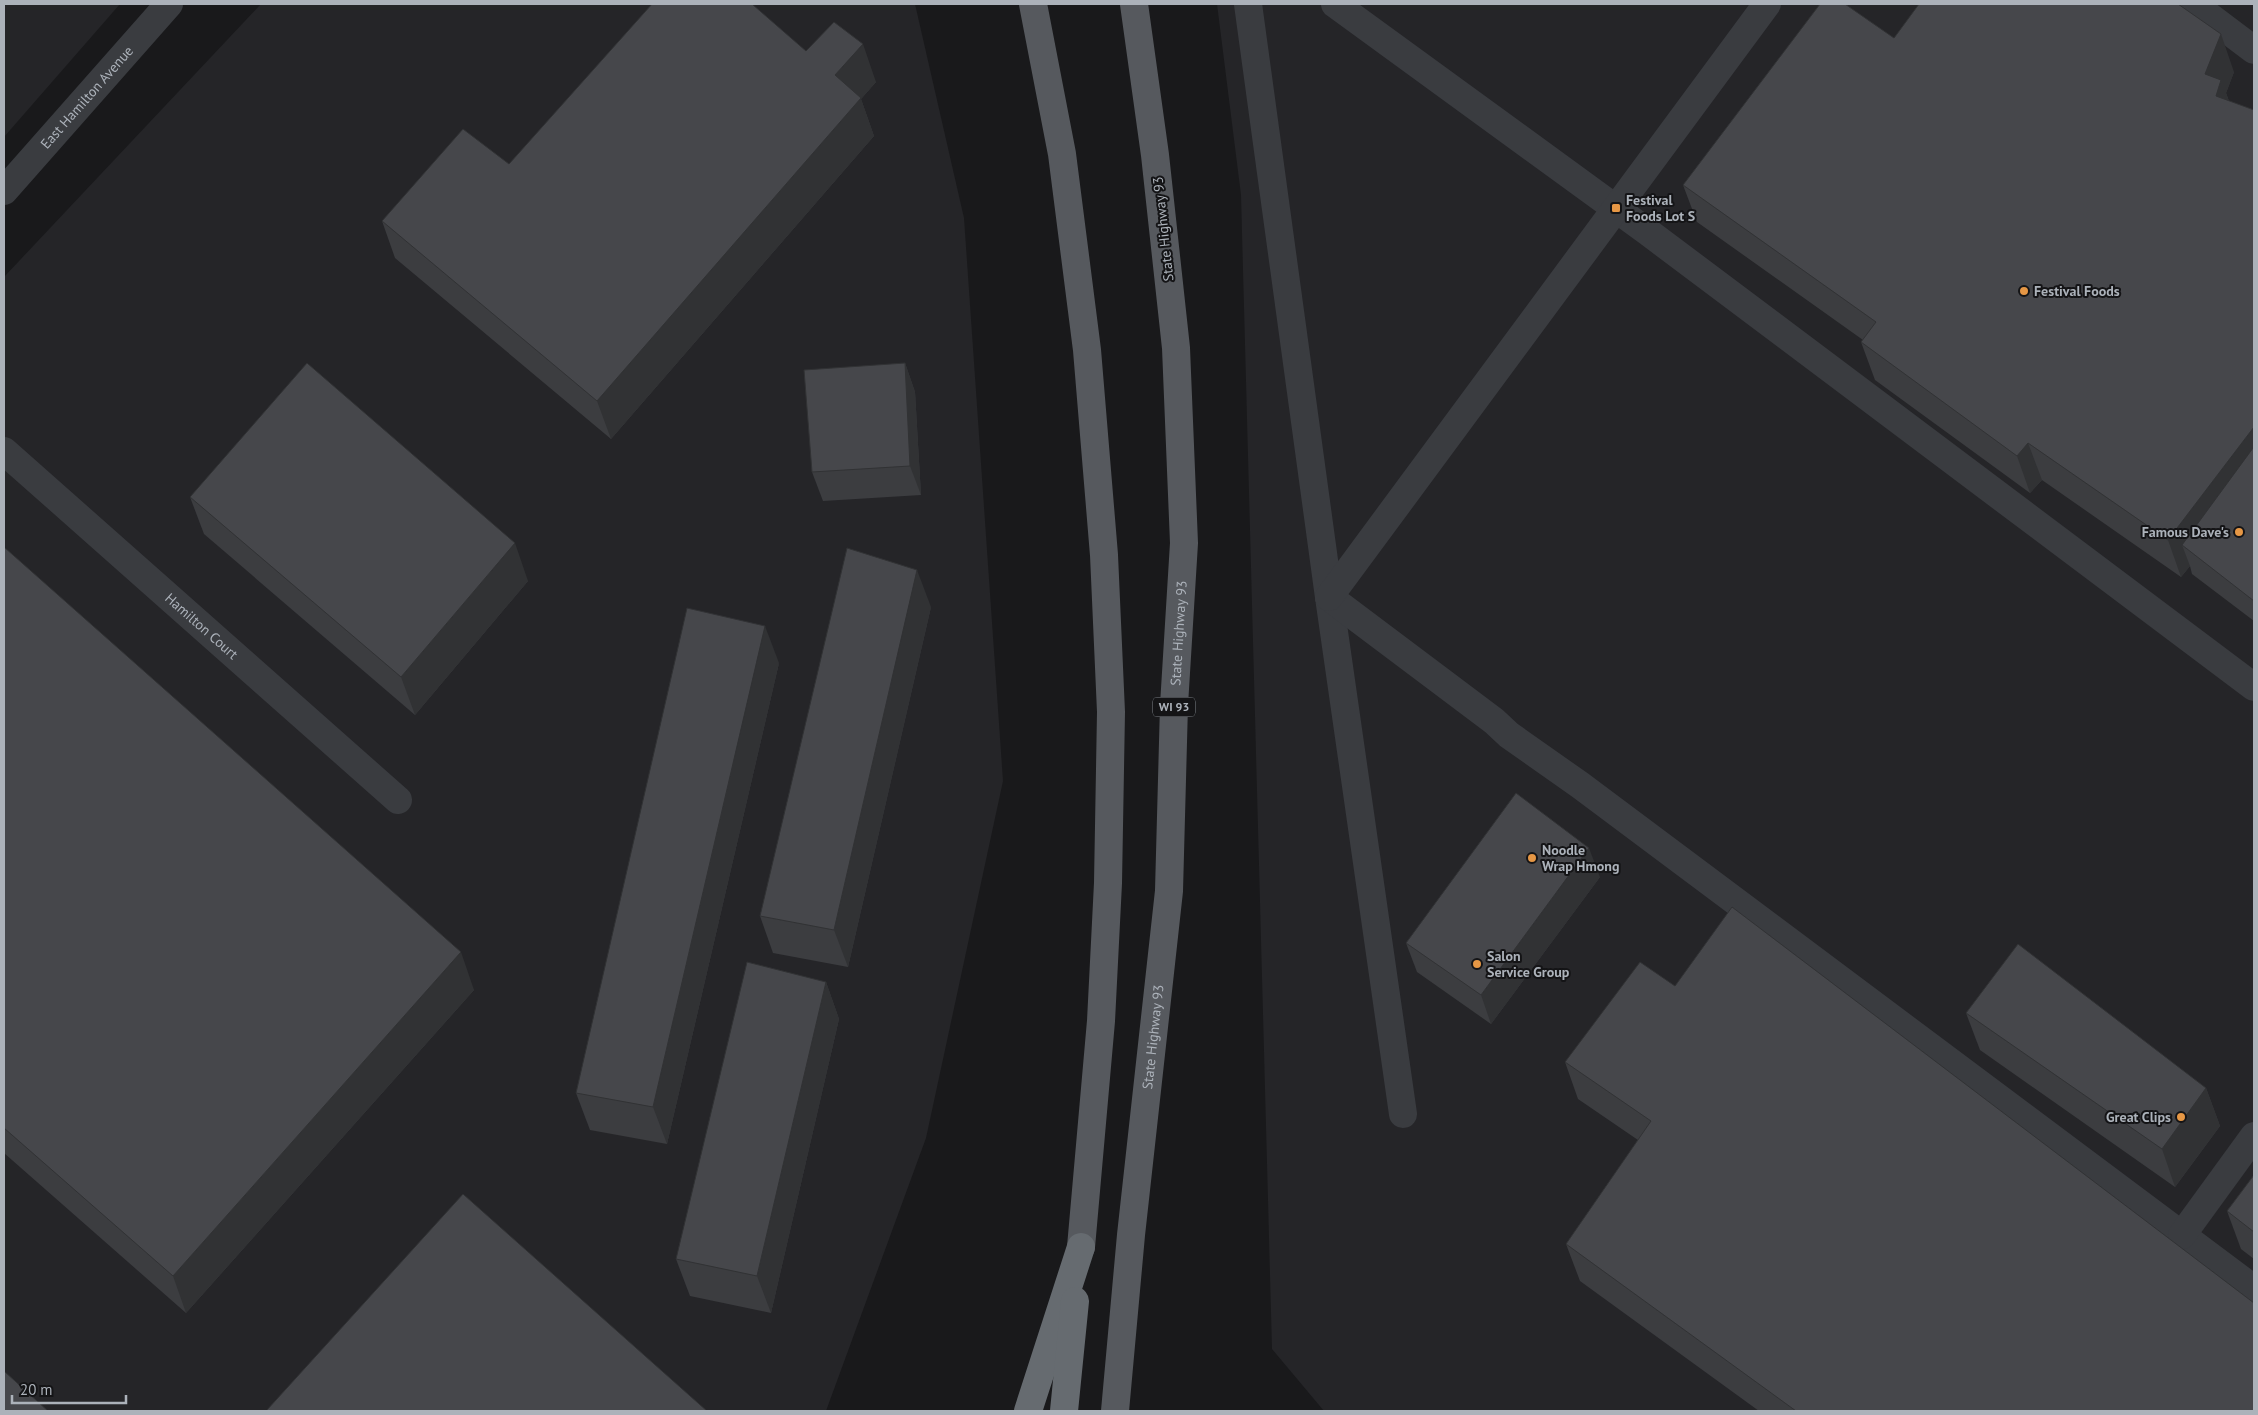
<svg xmlns="http://www.w3.org/2000/svg" width="2258" height="1415" font-family="'PT Sans',sans-serif">
<style>
.built{fill:#252528}
.lines{fill:none;stroke-linecap:round;stroke-linejoin:round}
.minor{stroke:#3a3c40;stroke-width:28}
.major{stroke:#56595e;stroke-width:28}
.highway{stroke:#666b70;stroke-width:28}
.wall{fill:#3c3d40}
.shaded-wall{fill:#313234}
.building{fill:#46474b;stroke:#313234}
.poi-dot{fill:#e69745;stroke:#141416;stroke-width:2}
.labels{text-anchor:middle;stroke-width:4;stroke-linejoin:round;paint-order:stroke}
.shield{fill:#141416;stroke:#7e8389;stroke-width:1}
.shield-label{font-size:12px;font-weight:bold;fill:#acb2ba}
.street-label{font-size:14px;fill:#acb2ba;stroke:#141416}
.poi-label{font-size:14px;font-weight:bold;fill:#acb2ba;stroke:#141416;text-anchor:start}
</style>
<rect width="100%" height="100%" fill="#19191b"/>
<g class="built">
<path d="M 4,4 L 120,4 L 4,137 Z"/>
<path d="M 261,4 L 915,4 L 964,218 L 1003,781 L 926,1138 L 826,1411 L 4,1411 L 4,277 Z"/>
<path d="M 1217,4 L 2254,4 L 2254,1411 L 1324,1411 L 1272,1349 L 1241,195 Z"/>
</g>
<g class="lines">
<g class="minor">
<path d="M 1248,4 L 1329,597 L 1403,1114"/>
<path d="M 1335,4 L 1648,232 L 2254,687"/>
<path d="M 2193,4 L 2254,50"/>
<path id="s1" d="M 4,191 L 169,4"/>
<path id="s2" d="M 4,451 L 398,800"/>
<path d="M 1329,597 L 1494,721 L 1509,735 L 1580,785 L 2254,1289"/>
<path d="M 1329,597 L 1767,4"/>
<path d="M 2182,1235 L 2254,1136"/>
</g>
<g class="major">
<path d="M 1033,4 L 1062,154 L 1087,350 L 1104,555 L 1111,712 L 1108,883 L 1101,1021 L 1081,1247"/>
<path id="s3" d="M 1115,1411 L 1131,1235 L 1169,891 L 1174,705 L 1184,543 L 1176,348 L 1155,155 L 1134,4"/>
</g>
<g class="highway">
<path d="M 1028,1411 L 1081,1247"/>
<path d="M 1064,1411 L 1075,1301"/>
</g>
</g>
<g class="wall">
<path d="M 1894,38 L 2234,72 L 2226,93 L 2229,101 L 2254,110 L 2254,621 L 2192,574 L 2190,566 L 2181,577 L 2042,480 L 2030,493 L 1875,380 L 1861,342 L 1863,340 L 1697,222 L 1683,185 Z"/>
<path d="M 806,51 L 876,82 L 861,99 L 874,136 L 611,439 L 395,258 L 382,221 L 509,164 Z"/>
<path d="M 905,363 L 915,392 L 921,495 L 823,501 L 812,472 Z"/>
<path d="M 190,497 L 528,581 L 415,715 L 204,534 Z"/>
<path d="M 4,547 L 474,990 L 186,1313 L 4,1153 Z"/>
<path d="M 931,607 L 848,967 L 773,953 L 760,916 Z"/>
<path d="M 779,663 L 667,1144 L 590,1130 L 576,1093 Z"/>
<path d="M 1600,877 L 1491,1024 L 1417,972 L 1406,943 Z"/>
<path d="M 826,982 L 839,1019 L 771,1313 L 690,1296 L 676,1259 Z"/>
<path d="M 1675,986 L 2254,1411 L 1759,1411 L 1580,1281 L 1566,1244 L 1638,1140 L 1578,1099 L 1565,1062 Z"/>
<path d="M 1966,1013 L 2206,1088 L 2220,1126 L 2175,1187 L 1980,1050 Z"/>
<path d="M 2254,1175 L 2254,1259 L 2241,1249 L 2227,1211 Z"/>
</g>
<g class="shaded-wall">
<path d="M 2221,34 L 2234,72 L 2226,93 L 2235,118 L 2230,133 L 2205,74 Z"/>
<path d="M 863,44 L 876,82 L 861,99 L 874,136 L 611,439 L 597,401 L 835,75 Z"/>
<path d="M 905,363 L 915,392 L 921,495 L 910,466 Z"/>
<path d="M 2254,427 L 2254,482 L 2182,545 L 2190,566 L 2181,577 L 2168,540 Z"/>
<path d="M 2028,443 L 2042,480 L 2030,493 L 2017,456 Z"/>
<path d="M 515,543 L 528,581 L 415,715 L 401,677 Z"/>
<path d="M 917,570 L 931,607 L 848,967 L 834,930 Z"/>
<path d="M 765,626 L 779,663 L 667,1144 L 653,1107 Z"/>
<path d="M 1589,848 L 1600,877 L 1491,1024 L 1481,995 Z"/>
<path d="M 461,952 L 474,990 L 186,1313 L 173,1276 Z"/>
<path d="M 826,982 L 839,1019 L 771,1313 L 757,1276 Z"/>
<path d="M 2206,1088 L 2220,1126 L 2175,1187 L 2162,1149 Z"/>
</g>
<g class="building">
<path d="M 652,4 L 752,4 L 806,51 L 834,22 L 863,44 L 835,75 L 861,98 L 597,401 L 382,221 L 463,129 L 509,164 Z"/>
<path d="M 1820,4 L 1845,4 L 1894,38 L 1919,4 L 2178,4 L 2221,34 L 2205,74 L 2221,80 L 2216,96 L 2254,110 L 2254,427 L 2168,540 L 2028,443 L 2017,456 L 1861,342 L 1876,322 L 1683,185 Z"/>
<path d="M 307,363 L 515,543 L 401,677 L 190,497 Z"/>
<path d="M 905,363 L 910,466 L 812,472 L 804,370 Z"/>
<path d="M 2253,448 L 2254,448 L 2254,601 L 2182,545 Z"/>
<path d="M 4,547 L 461,952 L 173,1276 L 4,1128 Z"/>
<path d="M 847,548 L 917,570 L 834,930 L 760,916 Z"/>
<path d="M 687,608 L 765,626 L 653,1107 L 576,1093 Z"/>
<path d="M 1516,793 L 1589,848 L 1481,995 L 1406,943 Z"/>
<path d="M 1732,907 L 2254,1303 L 2254,1411 L 1796,1411 L 1566,1244 L 1651,1121 L 1565,1062 L 1640,962 L 1675,986 Z"/>
<path d="M 2018,944 L 2206,1088 L 2162,1149 L 1966,1013 Z"/>
<path d="M 747,962 L 826,982 L 757,1276 L 676,1259 Z"/>
<path d="M 2254,1175 L 2254,1232 L 2227,1211 Z"/>
<path d="M 463,1194 L 707,1411 L 266,1411 Z"/>
<path d="M 4,1371 L 48,1411 L 4,1411 Z"/>
</g>
<g class="poi-dot">
<rect x="1611" y="203" width="10" height="10" rx="2.5"/>
<circle cx="2024" cy="291" r="5"/>
<circle cx="2239" cy="532" r="5"/>
<circle cx="1532" cy="858" r="5"/>
<circle cx="1477" cy="964" r="5"/>
<circle cx="2181" cy="1117" r="5"/>
</g>
<g class="labels">
<rect class="shield" x="1153" y="697.5" width="42" height="19" rx="4"/>
<g class="shield-label">
<text x="1174" y="711">WI 93</text>
</g>
<g class="street-label">
<text dy="5" stroke="none"><textPath href="#s1" startOffset="125">East Hamilton Avenue</textPath></text>
<text transform="translate(1163 229) rotate(-96)" y="5">State Highway 93</text>
<text dy="5" stroke="none"><textPath href="#s2" startOffset="264">Hamilton Court</textPath></text>
<text dy="5" stroke="none"><textPath href="#s3" startOffset="781">State Highway 93</textPath></text>
<text dy="5" stroke="none"><textPath href="#s3" startOffset="376">State Highway 93</textPath></text>
</g>
<g class="poi-label">
<text x="1626" y="205">Festival<tspan x="1626" dy="16">Foods Lot S</tspan></text>
<text x="2034" y="296">Festival Foods</text>
<text x="2229" y="537" text-anchor="end">Famous Dave's</text>
<text x="1542" y="855">Noodle<tspan x="1542" dy="16">Wrap Hmong</tspan></text>
<text x="1487" y="961">Salon<tspan x="1487" dy="16">Service Group</tspan></text>
<text x="2171" y="1122" text-anchor="end">Great Clips</text>
</g>
</g>
<rect width="2258" height="1415" fill="none" stroke="#acb2ba" stroke-width="10"/>
<path d="M12 1395v8h114v-8" fill="none" stroke="#acb2ba" stroke-width="2.5"/>
<text x="20" y="1395" font-size="15" fill="#acb2ba" stroke="#141416" stroke-width="4" paint-order="stroke">20 m</text>
</svg>
